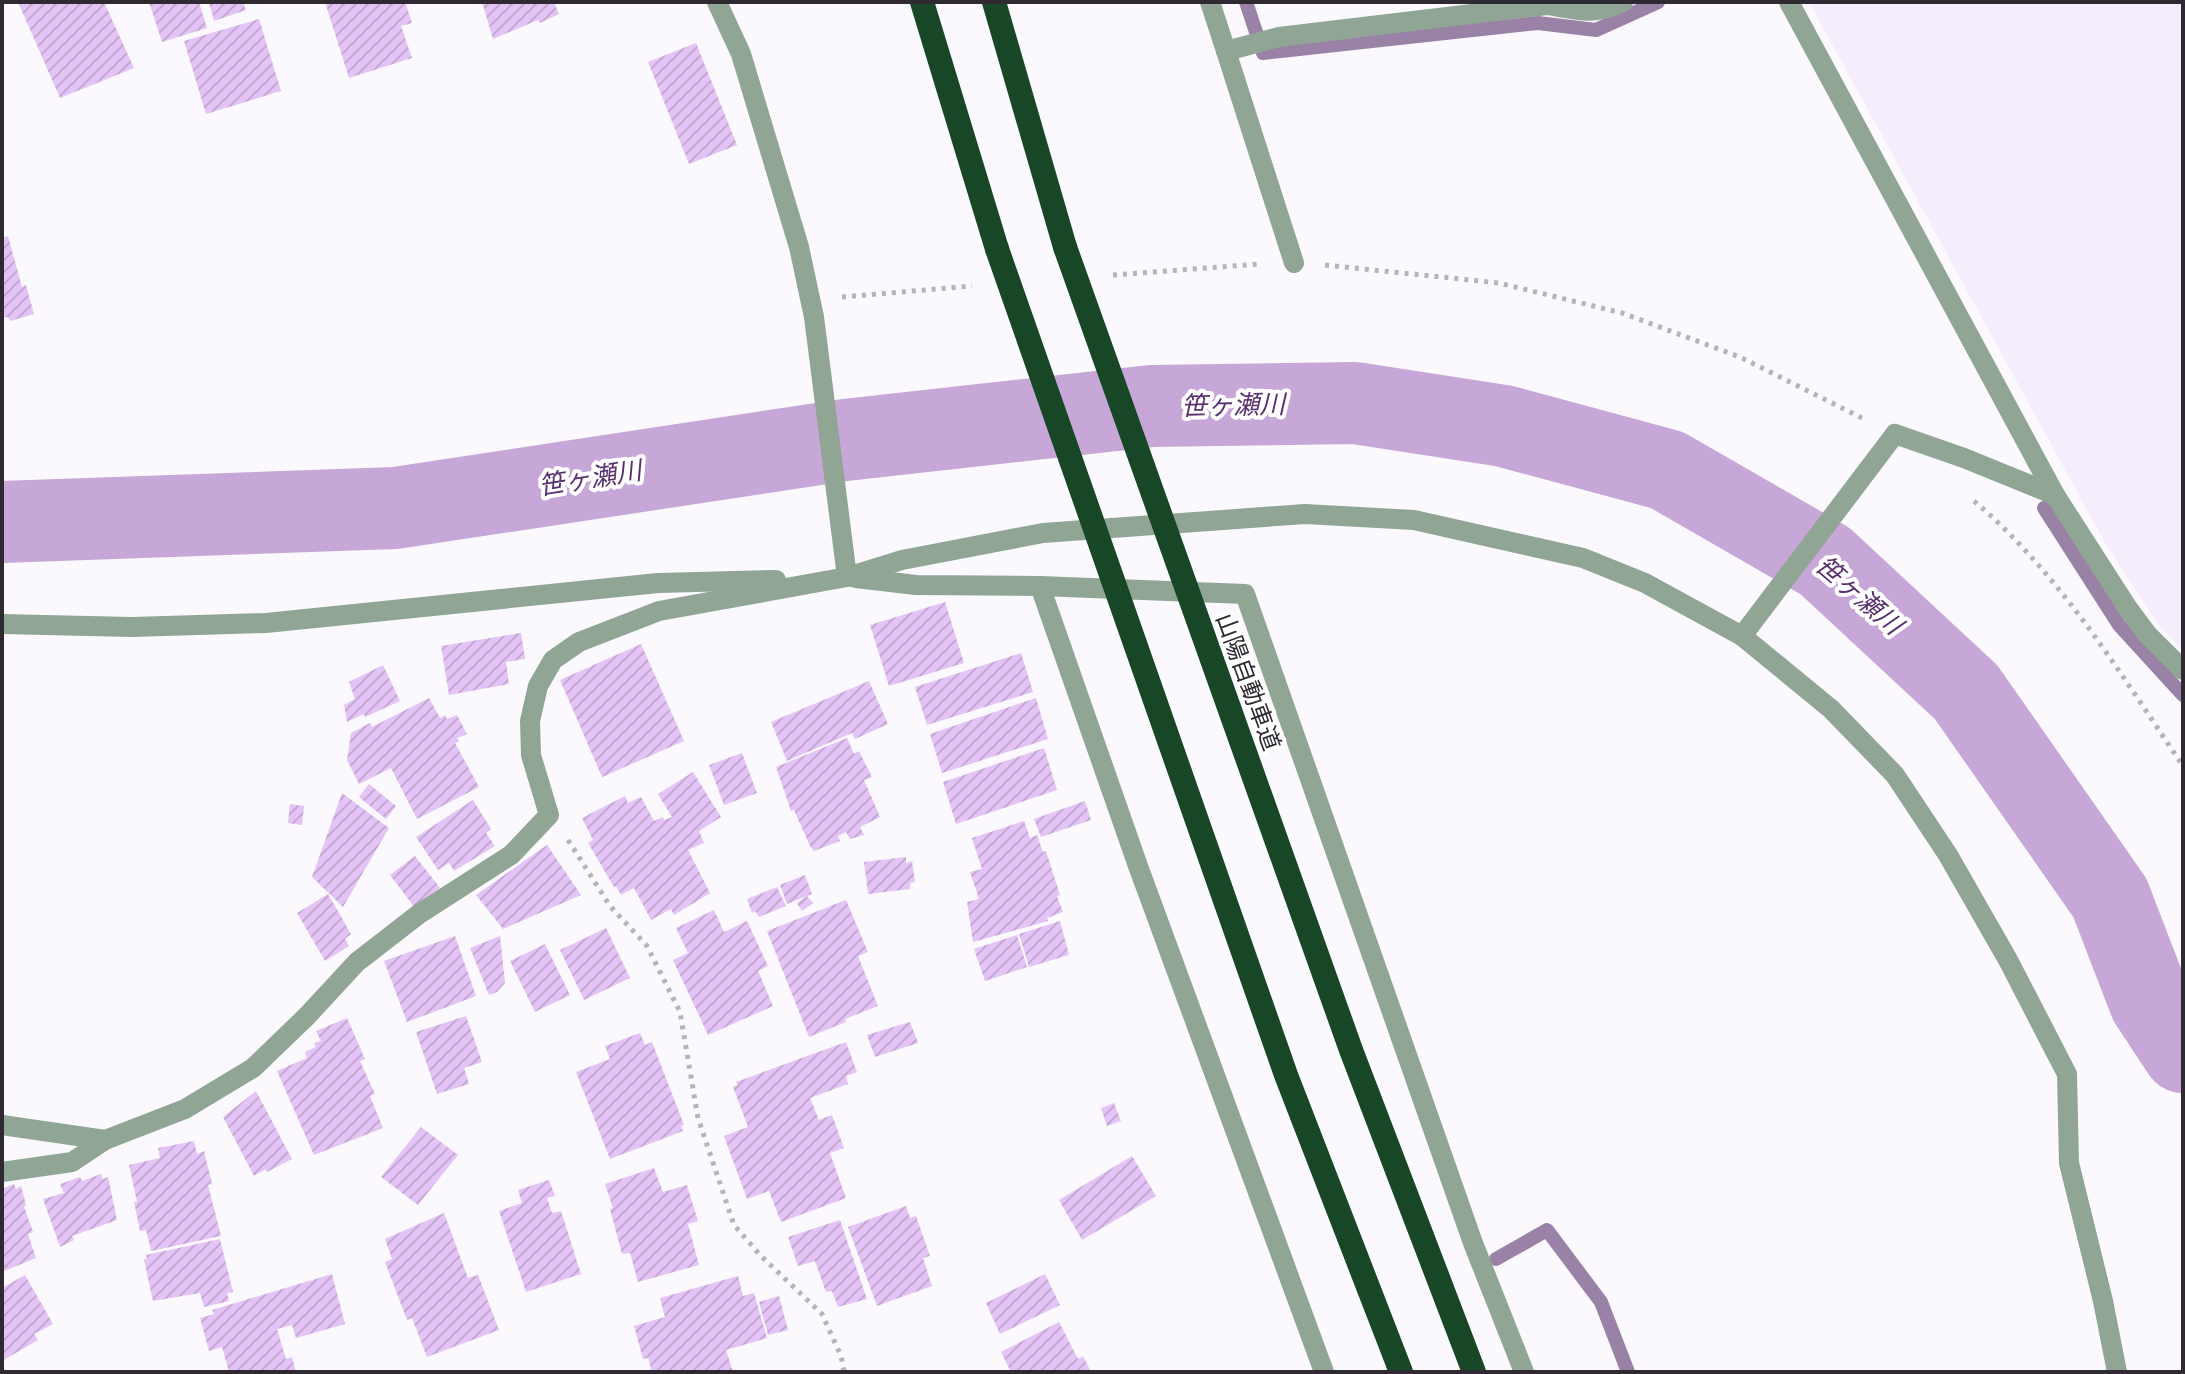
<svg xmlns="http://www.w3.org/2000/svg" width="2185" height="1374" font-family="'Libre Baskerville','Noto Sans JP',serif">
<style>
.built{fill:#f6edfc}
.lines{fill:none;stroke-linecap:round;stroke-linejoin:round}
.stream{stroke:#9982a6;stroke-width:14}
.river{stroke:#c6a7d8;stroke-width:82}
.building{fill:url(#building-hatch)}
.path{stroke:#b7b4b9;stroke-width:5;stroke-dasharray:4 6;stroke-linecap:butt}
.minor{stroke:#90a594;stroke-width:20}
.motorway{stroke:#174726;stroke-width:24}
.motorway-bridge{stroke:#174726;stroke-width:24}
.labels{text-anchor:middle;stroke-width:8;stroke-linejoin:round;paint-order:stroke}
.street-label{font-size:24px;fill:#2f2a31;stroke:#fff}
.water-label{font-size:26px;font-style:italic;fill:#59326e;stroke:#fff}
</style>
<defs>
<pattern id="building-hatch" width="6" height="6" patternUnits="userSpaceOnUse" patternTransform="scale(2)"><rect width="6" height="6" fill="#e4c4f6"/><path d="M-1 1l2-2M0 6l6-6M5 7l2-2" fill="none" stroke="#c4a9d3"/></pattern>
</defs>
<rect width="100%" height="100%" fill="#fbf9fd"/>
<path class="built" d="M 1809,2 L 2183,2 L 2183,650 L 2157,623 L 2104,541 Z"/>
<g class="lines">
<g class="stream">
<path d="M 1246,2 L 1263,53 L 1538,23 L 1596,30 L 1658,2"/>
<path d="M 2044,508 L 2119,625 L 2183,695"/>
<path d="M 1496,1259 L 1547,1230 L 1601,1302 L 1628,1372"/>
</g>
<path class="river" d="M 2,522 L 395,508 L 845,440 L 1152,406 L 1355,403 L 1504,426 L 1667,470 L 1825,561 L 1966,692 L 2110,898 L 2150,1002 L 2183,1052"/>
</g>
<g class="building">
<path d="M 18,2 L 104,2 L 134,68 L 60,98 Z"/>
<path d="M 149,2 L 199,2 L 207,28 L 162,42 Z"/>
<path d="M 209,2 L 243,2 L 246,10 L 214,21 Z"/>
<path d="M 325,2 L 405,2 L 412,23 L 401,26 L 412,58 L 349,78 Z"/>
<path d="M 482,2 L 554,2 L 559,14 L 540,23 L 538,20 L 493,39 Z"/>
<path d="M 259,19 L 281,91 L 206,114 L 184,41 Z"/>
<path d="M 696,43 L 737,145 L 689,164 L 648,62 Z"/>
<path d="M 8,236 L 22,287 L 26,285 L 34,314 L 10,321 L 8,317 L 2,318 L 2,238 Z"/>
<path d="M 945,602 L 964,663 L 889,686 L 870,625 Z"/>
<path d="M 521,633 L 525,659 L 506,662 L 509,684 L 449,695 L 441,646 Z"/>
<path d="M 641,644 L 684,741 L 602,777 L 560,680 Z"/>
<path d="M 1021,653 L 1033,692 L 927,725 L 915,687 Z"/>
<path d="M 383,665 L 400,701 L 365,717 L 364,714 L 347,722 L 344,705 L 355,699 L 349,682 Z"/>
<path d="M 869,681 L 888,724 L 855,739 L 852,733 L 787,761 L 771,722 Z"/>
<path d="M 429,698 L 440,718 L 445,715 L 447,719 L 457,715 L 467,734 L 457,738 L 459,741 L 455,743 L 479,787 L 417,819 L 391,768 L 359,784 L 347,760 L 351,733 L 370,723 L 372,727 Z"/>
<path d="M 1036,698 L 1048,739 L 942,773 L 930,734 Z"/>
<path d="M 847,738 L 854,754 L 859,751 L 872,777 L 864,780 L 880,817 L 860,827 L 864,835 L 850,839 L 846,832 L 838,836 L 840,841 L 814,851 L 810,846 L 794,810 L 791,811 L 776,767 Z"/>
<path d="M 1044,748 L 1057,790 L 956,824 L 943,782 Z"/>
<path d="M 742,753 L 757,793 L 724,805 L 709,765 Z"/>
<path d="M 693,772 L 721,817 L 699,831 L 704,843 L 688,850 L 710,893 L 674,915 L 671,909 L 651,920 L 634,888 L 621,895 L 616,886 L 614,887 L 588,843 L 593,840 L 582,818 L 625,796 L 628,803 L 641,797 L 654,821 L 663,817 L 664,820 L 672,817 L 658,794 Z"/>
<path d="M 369,784 L 396,806 L 386,819 L 359,797 Z"/>
<path d="M 342,793 L 389,828 L 343,907 L 312,877 Z"/>
<path d="M 473,800 L 491,829 L 486,833 L 495,846 L 454,871 L 449,863 L 438,870 L 416,837 Z"/>
<path d="M 1085,801 L 1091,820 L 1041,837 L 1034,819 Z"/>
<path d="M 290,804 L 304,806 L 302,825 L 288,823 Z"/>
<path d="M 1024,821 L 1030,838 L 1037,835 L 1043,852 L 1046,851 L 1060,895 L 1057,896 L 1063,912 L 1047,918 L 1048,921 L 973,942 L 967,902 L 979,899 L 970,872 L 982,869 L 972,838 Z"/>
<path d="M 547,845 L 581,895 L 503,929 L 476,895 Z"/>
<path d="M 415,856 L 440,888 L 415,908 L 390,875 Z"/>
<path d="M 906,857 L 906,863 L 912,861 L 915,882 L 910,883 L 910,889 L 868,894 L 864,862 Z"/>
<path d="M 805,875 L 812,894 L 787,904 L 780,885 Z"/>
<path d="M 777,887 L 786,906 L 759,917 L 755,911 L 752,913 L 747,899 Z"/>
<path d="M 328,894 L 351,934 L 345,939 L 349,946 L 325,961 L 297,913 Z"/>
<path d="M 807,896 L 813,903 L 802,911 L 797,903 Z"/>
<path d="M 846,900 L 868,952 L 858,956 L 878,1006 L 845,1019 L 846,1022 L 809,1037 L 767,931 Z"/>
<path d="M 714,910 L 724,932 L 747,921 L 768,966 L 758,971 L 773,1006 L 708,1035 L 673,960 L 688,953 L 676,928 Z"/>
<path d="M 1060,921 L 1069,955 L 1029,967 L 1019,934 Z"/>
<path d="M 606,928 L 630,978 L 584,1000 L 560,950 Z"/>
<path d="M 1017,935 L 1027,967 L 985,981 L 974,949 Z"/>
<path d="M 455,936 L 476,996 L 407,1022 L 384,961 Z"/>
<path d="M 500,936 L 505,983 L 497,992 L 489,995 L 470,948 Z"/>
<path d="M 545,944 L 570,995 L 535,1012 L 510,961 Z"/>
<path d="M 466,1016 L 482,1062 L 464,1068 L 469,1084 L 437,1094 L 416,1032 Z"/>
<path d="M 347,1018 L 365,1059 L 360,1061 L 375,1094 L 370,1096 L 383,1128 L 314,1155 L 277,1071 L 307,1058 L 305,1052 L 316,1047 L 314,1043 L 321,1041 L 316,1031 Z"/>
<path d="M 910,1022 L 918,1043 L 875,1057 L 867,1035 Z"/>
<path d="M 640,1033 L 645,1045 L 652,1042 L 684,1125 L 681,1126 L 683,1131 L 610,1159 L 576,1072 L 610,1059 L 605,1046 Z"/>
<path d="M 846,1042 L 857,1072 L 846,1076 L 848,1084 L 810,1098 L 819,1120 L 832,1115 L 844,1148 L 830,1153 L 846,1198 L 781,1222 L 769,1191 L 747,1199 L 724,1136 L 748,1127 L 733,1087 L 738,1085 L 736,1082 Z"/>
<path d="M 256,1091 L 292,1159 L 267,1172 L 266,1169 L 254,1176 L 223,1117 Z"/>
<path d="M 1114,1103 L 1121,1121 L 1107,1126 L 1101,1108 Z"/>
<path d="M 421,1127 L 458,1155 L 418,1205 L 381,1177 Z"/>
<path d="M 194,1141 L 197,1154 L 204,1151 L 212,1184 L 208,1185 L 221,1236 L 151,1251 L 146,1230 L 140,1231 L 134,1202 L 137,1202 L 129,1165 L 160,1158 L 158,1148 Z"/>
<path d="M 1132,1156 L 1156,1196 L 1082,1240 L 1059,1200 Z"/>
<path d="M 654,1168 L 663,1192 L 687,1185 L 698,1221 L 688,1224 L 699,1265 L 638,1282 L 630,1253 L 622,1254 L 610,1209 L 613,1208 L 605,1184 Z"/>
<path d="M 101,1174 L 103,1179 L 108,1177 L 117,1220 L 72,1236 L 74,1240 L 60,1247 L 43,1199 L 64,1193 L 60,1184 L 80,1177 L 82,1181 Z"/>
<path d="M 549,1180 L 555,1196 L 547,1198 L 552,1213 L 561,1211 L 581,1274 L 526,1292 L 499,1211 L 522,1203 L 518,1190 Z"/>
<path d="M 14,1184 L 16,1189 L 21,1186 L 26,1205 L 24,1207 L 33,1232 L 28,1234 L 36,1258 L 2,1272 L 2,1189 Z"/>
<path d="M 906,1206 L 910,1218 L 916,1216 L 930,1256 L 923,1258 L 932,1286 L 877,1306 L 848,1227 Z"/>
<path d="M 444,1213 L 468,1278 L 478,1275 L 499,1330 L 427,1357 L 412,1318 L 407,1320 L 385,1262 L 392,1259 L 385,1239 Z"/>
<path d="M 840,1220 L 867,1299 L 838,1307 L 832,1291 L 826,1292 L 815,1261 L 798,1266 L 788,1237 Z"/>
<path d="M 220,1239 L 233,1292 L 227,1293 L 229,1301 L 204,1307 L 200,1293 L 153,1301 L 144,1260 L 147,1259 L 146,1255 Z"/>
<path d="M 332,1274 L 345,1324 L 296,1338 L 292,1325 L 277,1329 L 286,1359 L 292,1357 L 296,1372 L 229,1372 L 222,1347 L 209,1351 L 200,1318 L 214,1314 L 212,1310 Z"/>
<path d="M 1045,1274 L 1060,1305 L 1000,1334 L 986,1303 Z"/>
<path d="M 25,1275 L 53,1324 L 34,1334 L 38,1340 L 2,1361 L 2,1288 Z"/>
<path d="M 738,1276 L 743,1296 L 754,1293 L 767,1338 L 726,1350 L 733,1372 L 652,1372 L 648,1358 L 643,1359 L 634,1326 L 665,1317 L 660,1298 Z"/>
<path d="M 779,1296 L 788,1330 L 768,1335 L 759,1302 Z"/>
<path d="M 1059,1322 L 1078,1359 L 1083,1356 L 1091,1372 L 1011,1372 L 1001,1352 Z"/>
</g>
<g class="lines">
<g class="path">
<path d="M 1325,265 L 1499,283 L 1622,313 L 1740,357 L 1864,419"/>
<path d="M 1113,275 L 1259,264"/>
<path d="M 842,297 L 972,286"/>
<path d="M 1974,501 C 2060,574 2120,673 2183,766"/>
<path d="M 568,840 L 610,906 L 647,946 L 680,1012 L 698,1118 L 734,1225 L 760,1255 L 822,1314 L 841,1356 L 844,1372"/>
</g>
<g class="minor">
<path d="M 717,2 L 741,54 L 799,247 L 814,317 L 847,577"/>
<path d="M 1210,2 L 1226,51 L 1279,37 L 1547,5 C 1578,10 1594,16 1623,2"/>
<path d="M 1789,2 L 2055,495 L 2127,607 L 2147,634 L 2183,670"/>
<path d="M 1226,51 L 1294,263"/>
<path d="M 856,578 L 916,585 L 1040,586 L 1138,866 L 1324,1372"/>
<path d="M 1040,586 L 1245,594 L 1473,1243 L 1524,1372"/>
<path d="M 2,624 L 132,627 L 266,623 L 658,583 L 776,580"/>
<path d="M 1742,636 L 1895,434 L 1964,458 L 2055,495"/>
<path d="M 2,1125 L 105,1140"/>
<path d="M 2,1172 L 72,1162 L 105,1140 L 185,1109 L 253,1068 L 307,1016 L 357,962 L 419,914 L 511,855 L 549,815 L 531,755 L 530,721 L 538,686 L 553,660 L 579,642 L 659,611 L 847,577 L 902,560 L 1043,533 L 1305,514 L 1414,520 L 1583,558 L 1645,583 L 1742,636 L 1831,709 L 1895,775 L 1948,855 L 2008,960 L 2067,1074 L 2069,1163 L 2103,1301 L 2117,1372"/>
</g>
<g class="motorway">
<path d="M 922,2 L 997,249"/>
<path d="M 994,2 L 1065,247"/>
</g>
<g class="motorway-bridge">
<path d="M 1065,247 L 1351,1050 L 1474,1372"/>
<path d="M 997,249 L 1286,1075 L 1401,1372"/>
</g>
</g>
<g class="labels">
<g class="street-label">
<text transform="translate(1248 682) rotate(70)" y="8">山陽自動車道</text>
</g>
<g class="water-label">
<text transform="translate(1233 405) rotate(-1)" y="9">笹ヶ瀬川</text>
<text transform="translate(590 478) rotate(-9)" y="9">笹ヶ瀬川</text>
<text transform="translate(1859 595) rotate(41)" y="9">笹ヶ瀬川</text>
</g>
</g>
<rect width="2185" height="1374" fill="none" stroke="#2f2a31" stroke-width="8"/>
</svg>
